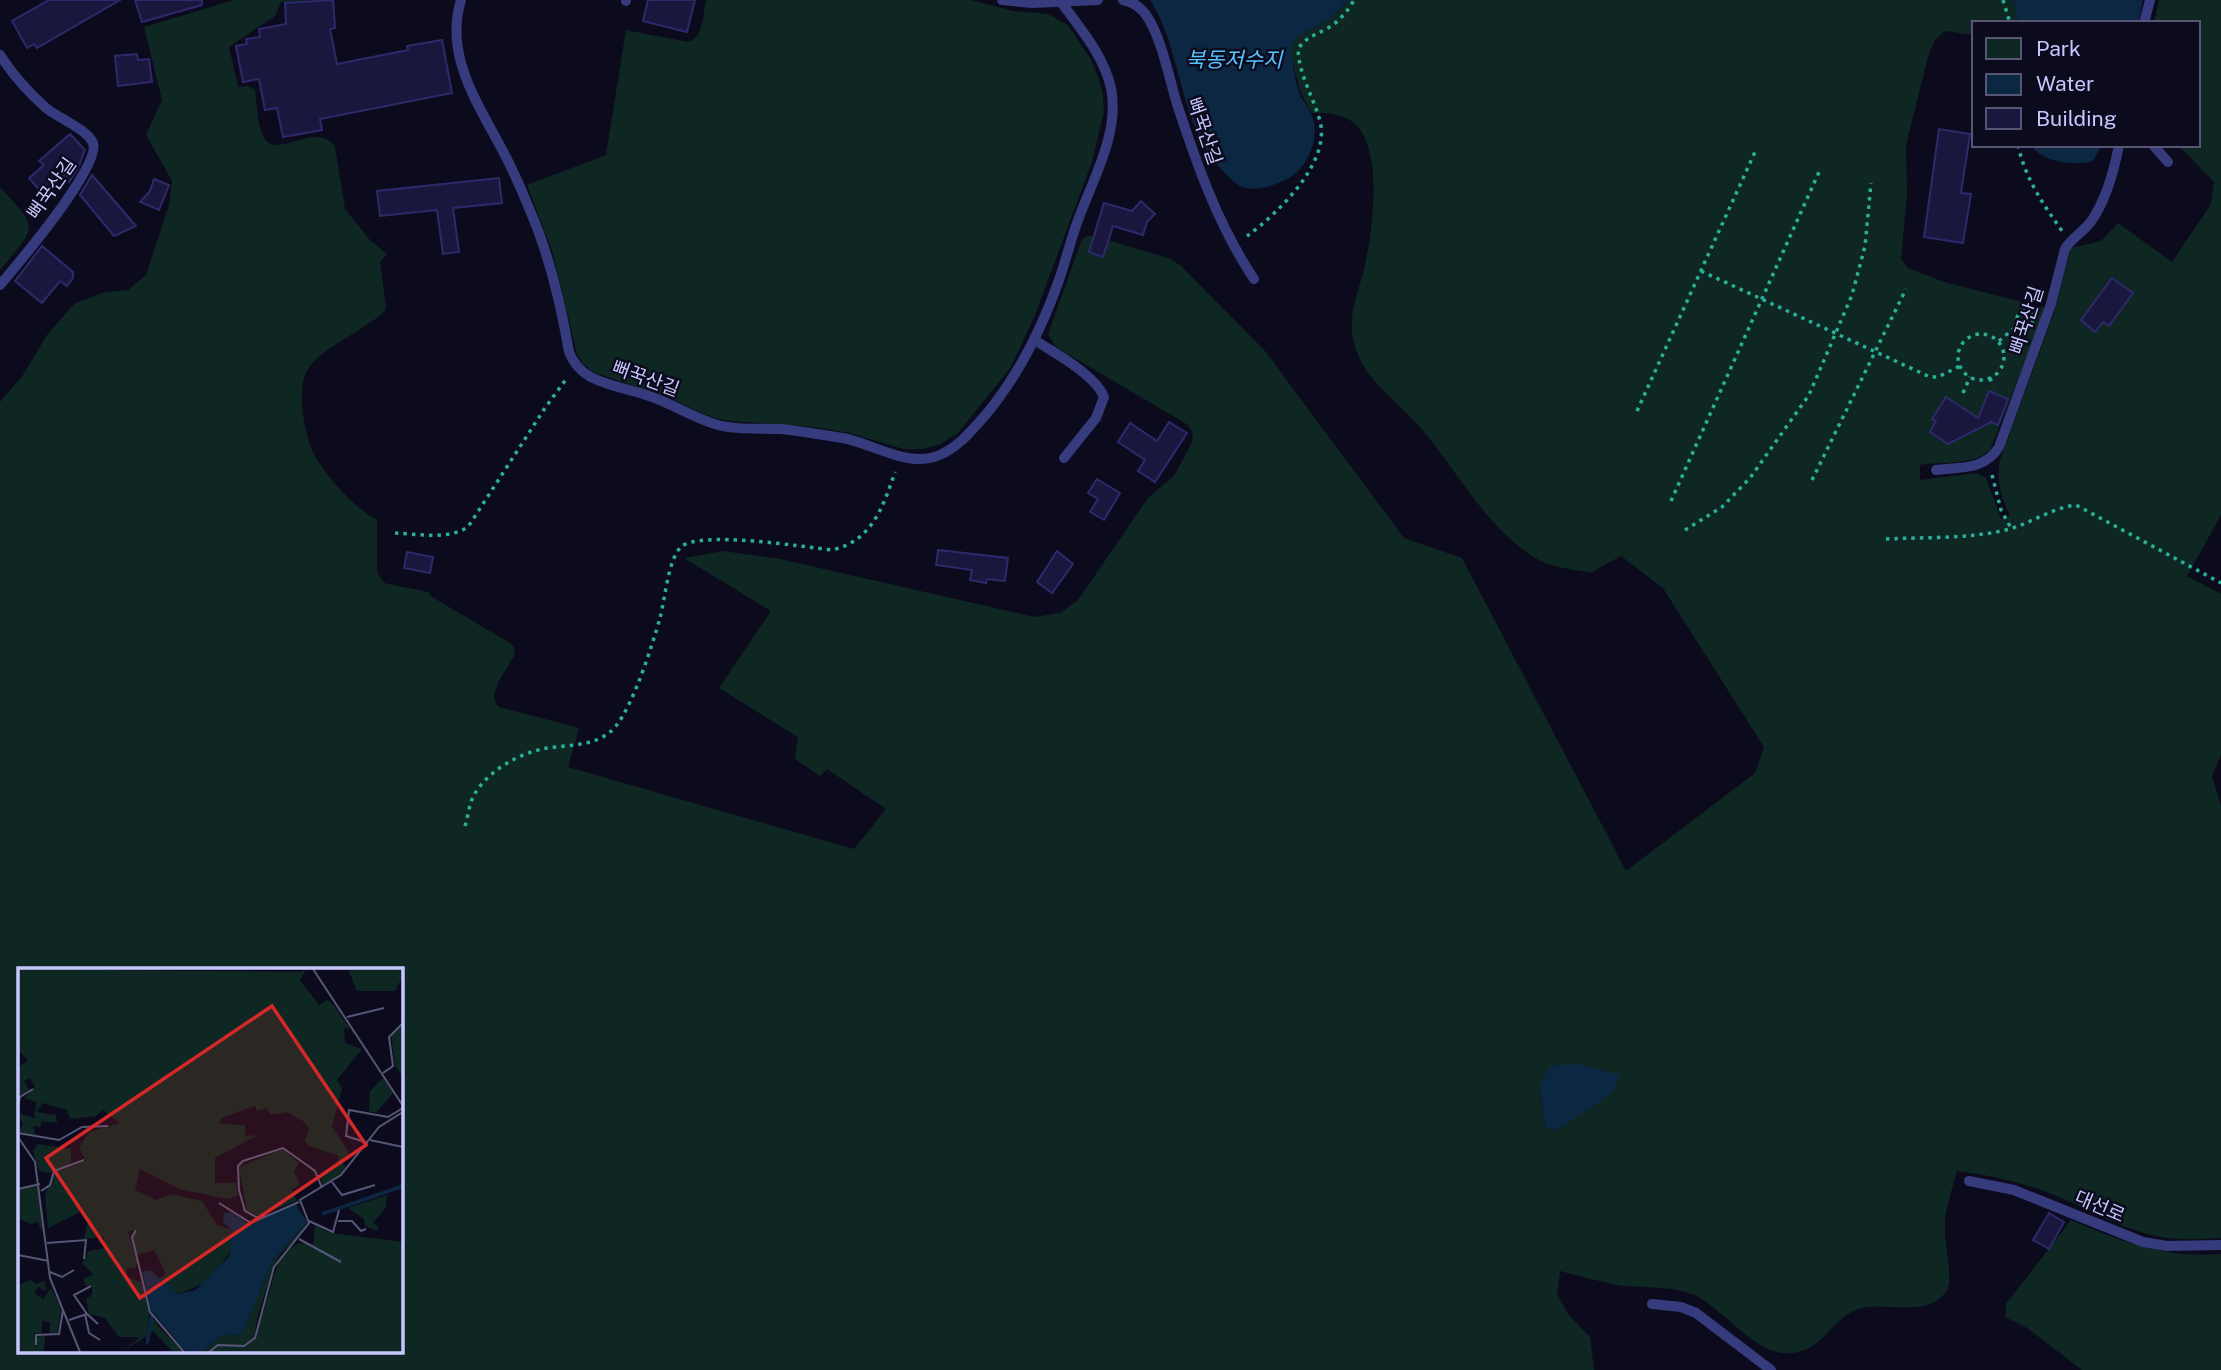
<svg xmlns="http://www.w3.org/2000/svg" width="2221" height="1370" font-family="'Public Sans','Noto Sans KR',sans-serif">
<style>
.green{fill:#0e2723;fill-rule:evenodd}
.water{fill:#0b2741}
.building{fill:#1a173e;stroke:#2e296b;stroke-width:2}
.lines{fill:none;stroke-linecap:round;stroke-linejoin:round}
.path{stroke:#2baf98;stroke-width:3.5;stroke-dasharray:3.5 5;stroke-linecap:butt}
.lane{stroke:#353b7d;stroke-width:10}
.labels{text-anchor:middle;stroke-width:5;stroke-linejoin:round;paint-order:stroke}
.street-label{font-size:19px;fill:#c7c7ff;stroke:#0c0b1d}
.water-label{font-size:21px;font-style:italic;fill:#55c4ff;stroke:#0c0b1d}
.inset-river{fill:none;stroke:#0b2741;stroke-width:3.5}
.inset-road{fill:none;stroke:#575677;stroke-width:2}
.view{fill:#d62828;fill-opacity:0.15;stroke:#d62828;stroke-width:3.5}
.inset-edge{fill:none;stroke:#c7c7ff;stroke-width:3.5}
</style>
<rect width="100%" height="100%" fill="#0c0b1d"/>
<g class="green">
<path d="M 234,0 L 313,0 L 281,2 L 275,16 L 229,47 L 238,87 L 248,86 L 255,90 C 257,104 257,127 265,139 C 278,159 317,120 335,147 L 345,209 L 369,239 L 387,254 L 380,262 L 386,306 L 385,311 C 365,330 322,347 308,369 C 296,388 304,428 311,448 C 319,469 356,511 377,519 L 377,572 L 384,583 L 428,592 L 432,597 L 510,643 L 515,649 L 514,656 C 507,669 485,695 499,707 L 579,728 L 568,767 L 854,849 L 886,809 L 827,769 L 820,776 L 795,759 L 798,737 L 719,688 L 771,611 L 684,558 L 723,551 L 780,559 L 1035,617 L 1060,613 L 1078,600 L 1148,498 L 1174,476 L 1192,442 L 1193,433 L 1188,425 L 1056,347 L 1048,334 L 1081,242 L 1086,236 L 1094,236 L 1171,259 L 1181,266 L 1265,351 L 1404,538 L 1462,558 L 1626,871 L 1755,773 L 1764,747 L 1663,588 L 1621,556 L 1590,573 C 1575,569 1552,568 1539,560 C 1485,529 1458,470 1418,425 C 1395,399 1363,379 1354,343 C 1346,311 1361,289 1366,260 C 1373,226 1385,138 1348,119 C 1337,113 1324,113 1312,113 C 1298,91 1295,73 1290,47 L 1297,37 L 1329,20 L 1348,0 L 2013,0 L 2019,23 L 1974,23 L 1974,35 L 1945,31 L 1935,40 L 1929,53 L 1906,145 L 1907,194 L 1901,259 L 1908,268 L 1944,282 L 2046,308 L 1990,450 C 1973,466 1942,461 1920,465 L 1920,480 L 1977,473 L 1986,478 L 2001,519 L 2010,516 C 2001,497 1996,481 2000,460 L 2055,310 L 2071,248 L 2101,241 L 2118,223 L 2172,262 L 2211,204 L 2214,182 L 2178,145 L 2198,145 L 2198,23 L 2154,23 L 2159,0 L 2221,0 L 2221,515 L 2187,576 L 2221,594 L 2221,755 L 2212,776 L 2221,806 L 2221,1238 C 2200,1239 2177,1241 2156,1236 C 2117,1228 2083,1205 2046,1192 C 2017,1181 1987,1175 1957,1171 C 1953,1187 1946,1205 1945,1222 C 1943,1239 1954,1279 1947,1290 C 1928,1320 1885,1300 1858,1309 C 1828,1320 1823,1356 1783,1353 C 1755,1351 1724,1312 1700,1298 C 1676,1284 1643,1289 1617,1285 C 1598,1281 1579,1276 1560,1271 L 1557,1294 L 1568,1314 L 1590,1337 L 1594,1370 L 0,1370 L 0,402 L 23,375 L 47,335 L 75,303 L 105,292 L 128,290 L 146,275 L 169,205 L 172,181 L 146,135 L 162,100 L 144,27 ZM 19,969 L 401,969 L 401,1351 L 19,1351 ZM 1540,1087 L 1614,1090 L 1557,1130 L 1545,1127 Z"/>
<path d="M 706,0 L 970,0 L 1013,11 L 1048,14 L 1068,25 L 1091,60 L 1099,79 L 1103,95 L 1104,111 L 1092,162 L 1035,315 L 1011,367 L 958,433 L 939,445 L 922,449 L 903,449 L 850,433 L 814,427 L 730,421 L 711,417 L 669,398 L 593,372 L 583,364 L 577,354 L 553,253 L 527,185 L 606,155 L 626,30 L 688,42 C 704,37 703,14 706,0 Z"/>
<path d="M 0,187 C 40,231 37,225 0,270 Z"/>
<path d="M 2071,1220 C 2119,1241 2168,1259 2221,1254 L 2221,1370 L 2082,1370 L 2027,1328 L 2005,1317 L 2006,1304 Z"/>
</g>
<g class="water">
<path d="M 1150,0 L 1348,0 L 1329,20 L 1297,37 L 1291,47 C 1293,62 1294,80 1300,94 C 1302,101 1308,106 1311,113 C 1321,134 1310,166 1289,178 C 1276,185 1257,192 1243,187 C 1235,185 1228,176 1222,170 C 1178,124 1183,51 1150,0 Z"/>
<path d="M 2013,0 L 2143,0 L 2138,23 L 2019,23 Z"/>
<path d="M 2031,145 L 2102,145 L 2093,161 C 2074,166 2043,163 2031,145 Z"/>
<path d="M 1578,1064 L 1620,1075 L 1614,1090 L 1602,1100 L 1557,1130 L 1545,1127 L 1540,1087 L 1550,1066 Z"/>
</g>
<g class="building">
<path d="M 49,0 L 120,0 L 37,48 L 34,44 L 27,48 L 12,21 Z"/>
<path d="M 135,0 L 202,0 L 202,5 L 142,22 Z"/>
<path d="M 333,0 L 335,28 L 330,29 L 337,64 L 408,50 L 407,46 L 442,40 L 452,93 L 320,119 L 322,130 L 283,137 L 277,108 L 265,110 L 259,79 L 243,82 L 236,46 L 247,44 L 246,39 L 260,37 L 259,29 L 286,24 L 285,3 Z"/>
<path d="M 648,0 L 695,0 L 687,32 L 643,21 Z"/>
<path d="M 137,54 L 138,60 L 149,59 L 152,82 L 118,86 L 115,56 Z"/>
<path d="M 1939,129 L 1970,134 L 1961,193 L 1971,194 L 1963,243 L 1924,237 Z"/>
<path d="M 70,134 L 85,150 L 78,168 L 69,182 L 63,175 L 42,193 L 29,178 L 44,165 L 39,161 Z"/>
<path d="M 92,175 L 136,226 L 114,236 L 80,195 Z"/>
<path d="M 499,178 L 502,203 L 453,208 L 459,252 L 443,254 L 437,210 L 380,216 L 377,191 Z"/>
<path d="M 154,179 L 169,185 L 159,210 L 140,202 L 150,191 Z"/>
<path d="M 1141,201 L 1155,214 L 1147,222 L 1143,235 L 1113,226 L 1103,257 L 1089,252 L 1104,203 L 1132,211 Z"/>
<path d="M 42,246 L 73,272 L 73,278 L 67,286 L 60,281 L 42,303 L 15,281 Z"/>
<path d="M 2112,278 L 2133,293 L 2109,326 L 2103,322 L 2095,332 L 2081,320 Z"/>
<path d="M 1989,391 L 2008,399 L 1998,425 L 1991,422 L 1948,444 L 1930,432 L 1936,421 L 1932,419 L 1946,397 L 1978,418 Z"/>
<path d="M 1169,422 L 1187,433 L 1155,482 L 1138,471 L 1145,460 L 1118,442 L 1130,423 L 1157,441 Z"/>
<path d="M 1097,479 L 1120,493 L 1104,520 L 1090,512 L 1098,499 L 1088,493 Z"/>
<path d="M 938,550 L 1008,558 L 1005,581 L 987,579 L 986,583 L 970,580 L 972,570 L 936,565 Z"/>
<path d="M 1057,551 L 1073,564 L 1052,593 L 1037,582 Z"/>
<path d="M 407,552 L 433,557 L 430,573 L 404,568 Z"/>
<path d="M 2049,1213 L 2064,1222 L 2049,1249 L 2033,1240 Z"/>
</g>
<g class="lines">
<g class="path">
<path d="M 2003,0 L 2010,23"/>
<path d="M 2018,145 C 2025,178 2043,204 2062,231"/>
<path d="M 1247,236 C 1277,214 1331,163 1320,121 C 1313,96 1299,75 1298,49 C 1306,37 1314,36 1326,29 C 1338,23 1348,11 1354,0"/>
<path d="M 1701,271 L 1930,377 L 1938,377 L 1960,366"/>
<circle cx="2025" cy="319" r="8"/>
<circle cx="1981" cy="357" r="23"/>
<path d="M 1999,341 L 2019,324"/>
<path d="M 1990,378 L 1993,386"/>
<path d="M 1963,393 L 1970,377"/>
<path d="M 1637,411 L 1755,152"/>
<path d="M 1992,475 L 2001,510 L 2011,528"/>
<path d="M 1812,480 L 1906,289"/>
<path d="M 1671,501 L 1819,172"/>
<path d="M 1685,530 L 1722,507 L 1750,478 L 1809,395 L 1852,295 L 1865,246 L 1871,183"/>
<path d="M 395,533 C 419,534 448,540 468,527 L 545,408 L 567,378"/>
<path d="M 1886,539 C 1927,537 1971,539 2010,529 C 2033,522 2052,508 2076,505 L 2221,583"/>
<path d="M 465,826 C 468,817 469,804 474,795 C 487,772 516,755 542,749 C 567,744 598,748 616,726 C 634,703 652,646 660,618 C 665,600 668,559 681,547 C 699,530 804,547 832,550 C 872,541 883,507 895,472"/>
</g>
<g class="lane">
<path d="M 461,0 C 443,59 482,109 507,159 C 516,177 524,195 531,213 C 550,257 561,305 569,352 C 573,362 579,370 589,376 C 606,386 630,389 649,396 C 674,404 696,420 722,426 C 740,430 761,428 780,429 C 801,431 822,435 843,438 C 875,444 912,471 944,453 C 961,444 971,431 983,418 C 1018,377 1041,331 1059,280 C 1066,260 1071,239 1078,220 C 1093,179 1120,132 1111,88 C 1104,56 1080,28 1061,2"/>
<path d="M 1002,0 L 1032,3 L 1098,0"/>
<path d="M 1123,0 C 1134,2 1142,8 1148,18 C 1162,40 1169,78 1177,104 C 1197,165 1218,225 1254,279"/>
<path d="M 626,1 L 626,0"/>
<path d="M 2144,23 L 2150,0"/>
<path d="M 0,55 C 12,74 29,93 46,108 C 58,118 87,129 93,143 C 102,165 17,265 0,285"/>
<path d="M 2153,145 L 2168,162"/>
<path d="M 1035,340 C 1055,354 1095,374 1104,397 L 1096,418 L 1064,458"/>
<path d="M 1936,470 C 1961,467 1985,470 1999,447 L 2051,304 L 2065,249 C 2072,237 2085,231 2092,220 C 2107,198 2114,171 2119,145"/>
<path d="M 1969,1181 L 2014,1190 L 2143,1242 L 2167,1246 L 2221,1245"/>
<path d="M 1652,1304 L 1681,1307 L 1696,1313 L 1771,1370"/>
</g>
</g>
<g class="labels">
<g class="street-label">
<text transform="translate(1205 131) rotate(71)" y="7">뻐꾹산길</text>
<text transform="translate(51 188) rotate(-55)" y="7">뻐꾹산길</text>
<text transform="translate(2026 320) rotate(-72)" y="7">뻐꾹산길</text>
<text transform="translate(646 378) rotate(20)" y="7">뻐꾹산길</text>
<text transform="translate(2100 1206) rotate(23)" y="7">대선로</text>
</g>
<g class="water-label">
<text x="1234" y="67">북동저수지</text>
</g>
</g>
<g transform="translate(18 968)">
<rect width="385" height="385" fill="#0c0b1d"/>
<path d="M 0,1 L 282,4 L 288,1 L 282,12 L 301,37 L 309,32 L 315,36 L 332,61 L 326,60 L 327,75 L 344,81 L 319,112 L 324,120 L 314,159 L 331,184 L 324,194 L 328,200 L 317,211 L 305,217 L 302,210 L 319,197 L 321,188 L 291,178 L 287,172 L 291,160 L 285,153 L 269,144 L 252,147 L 249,140 L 239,143 L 237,138 L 203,150 L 202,156 L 227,157 L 228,168 L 240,167 L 197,190 L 197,215 L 218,215 L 220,228 L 209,231 L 161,221 L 122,201 L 117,222 L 138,232 L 153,226 L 184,233 L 199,257 L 213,261 L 212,284 L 188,315 L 160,326 L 139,312 L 148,306 L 136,282 L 118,287 L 115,266 L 120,261 L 110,264 L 120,294 L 117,300 L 109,300 L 109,309 L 123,314 L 132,337 L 129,368 L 105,383 L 122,369 L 101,369 L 87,350 L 71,346 L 68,331 L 74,327 L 74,317 L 68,318 L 65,311 L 75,306 L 64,295 L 71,283 L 86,280 L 86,269 L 66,271 L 70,253 L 62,244 L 30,260 L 27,226 L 37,204 L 68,193 L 61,180 L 71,164 L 101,155 L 85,142 L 78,148 L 52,151 L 49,142 L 25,135 L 18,144 L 38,147 L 39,155 L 24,153 L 22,159 L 15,158 L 18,167 L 0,164 L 5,156 L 0,145 L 18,151 L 16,146 L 19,134 L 6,130 L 17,119 L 12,110 L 6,113 L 11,122 L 0,128 L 0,99 L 10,93 L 0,82 ZM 330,1 L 385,1 L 385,8 L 377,23 L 339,23 ZM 385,55 L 385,109 L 377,98 L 373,67 ZM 365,110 L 375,125 L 359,144 L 351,144 L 352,123 ZM 20,176 L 53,181 L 53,195 L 33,205 L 21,203 L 15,183 ZM 265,181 L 281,195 L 276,203 L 282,217 L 274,221 L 279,233 L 240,248 L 229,243 L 221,199 ZM 20,217 L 26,267 L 19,253 L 13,256 L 0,250 L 0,222 ZM 369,227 L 368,239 L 355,255 L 361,259 L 359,263 L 347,258 L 346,251 L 330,240 ZM 289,254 L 280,270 L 264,284 L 256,297 L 240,347 L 236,370 L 224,378 L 210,377 L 226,379 L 237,371 L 262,289 L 280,275 L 295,276 L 297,257 L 312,265 L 385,274 L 385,384 L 184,384 L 206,366 L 223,368 L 255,292 ZM 13,312 L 18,316 L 27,313 L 28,323 L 20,319 L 16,325 L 25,331 L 33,320 L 43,340 L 39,365 L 32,366 L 32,354 L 24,353 L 24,365 L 16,365 L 18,381 L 19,369 L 27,368 L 26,384 L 0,384 L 0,317 ZM 134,349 L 142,360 L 165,384 L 155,384 L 135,363 L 132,367 Z" fill="#0e2723"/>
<path d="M 278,236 L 289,254 L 255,292 L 223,368 L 206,366 L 184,384 L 168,384 L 133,342 L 124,304 L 132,302 L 160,326 L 178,322 L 212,287 L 213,261 L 205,254 L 206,245 L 213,244 L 232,257 Z" fill="#0b2741"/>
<path class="inset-river" d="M 304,246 L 385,218M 129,376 L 134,347"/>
<path class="inset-road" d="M 295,1 L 385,138M 329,49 L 366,40M 365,105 L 375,98 L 371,69 L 385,55M 0,138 L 2,129 L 15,121M 0,165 L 41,172 L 64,159 L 90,158M 0,169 L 17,194 L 32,310 L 62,384M 352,172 L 385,179M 350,175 L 328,168 L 331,142 L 370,149 L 385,140M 314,214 L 324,227 L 357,217M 0,221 L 22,216M 23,223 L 32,217 L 36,203 L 66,192M 201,235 L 233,255 L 281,234M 240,250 L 227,243 L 221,222 L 220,198 L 225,193 L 265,180 L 297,203 L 304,220M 291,253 L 315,264 L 321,242M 320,253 L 334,253 L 343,263 L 348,261M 118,262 L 114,269 L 132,344 L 166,384M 281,271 L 323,294M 29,275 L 68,272 L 66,291M 0,287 L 31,293M 32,304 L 44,309 L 56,302M 67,346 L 71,365 L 82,372M 69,346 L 56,327 L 73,318M 51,352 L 69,346 L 80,356M 18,377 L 18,367 L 41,366 L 45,342M 191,384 L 200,377 L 226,378 L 237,370 L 256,299 L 291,255 L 282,232 L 323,207 L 361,159 L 385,144"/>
<path class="view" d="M 254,38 L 348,177 L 122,330 L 28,190 Z"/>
<rect width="385" height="385" class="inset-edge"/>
</g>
<rect x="1972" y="21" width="228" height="126" fill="#0c0b1d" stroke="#575677" stroke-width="2"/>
<rect x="1986" y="38" width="35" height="21" fill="#0e2723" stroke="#575677" stroke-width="2"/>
<text x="2036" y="56" font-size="21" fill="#c7c7ff">Park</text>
<rect x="1986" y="74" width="35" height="21" fill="#0b2741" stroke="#575677" stroke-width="2"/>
<text x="2036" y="91" font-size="21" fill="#c7c7ff">Water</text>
<rect x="1986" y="108" width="35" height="21" fill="#1a173e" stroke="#575677" stroke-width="2"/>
<text x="2036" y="126" font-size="21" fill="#c7c7ff">Building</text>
</svg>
